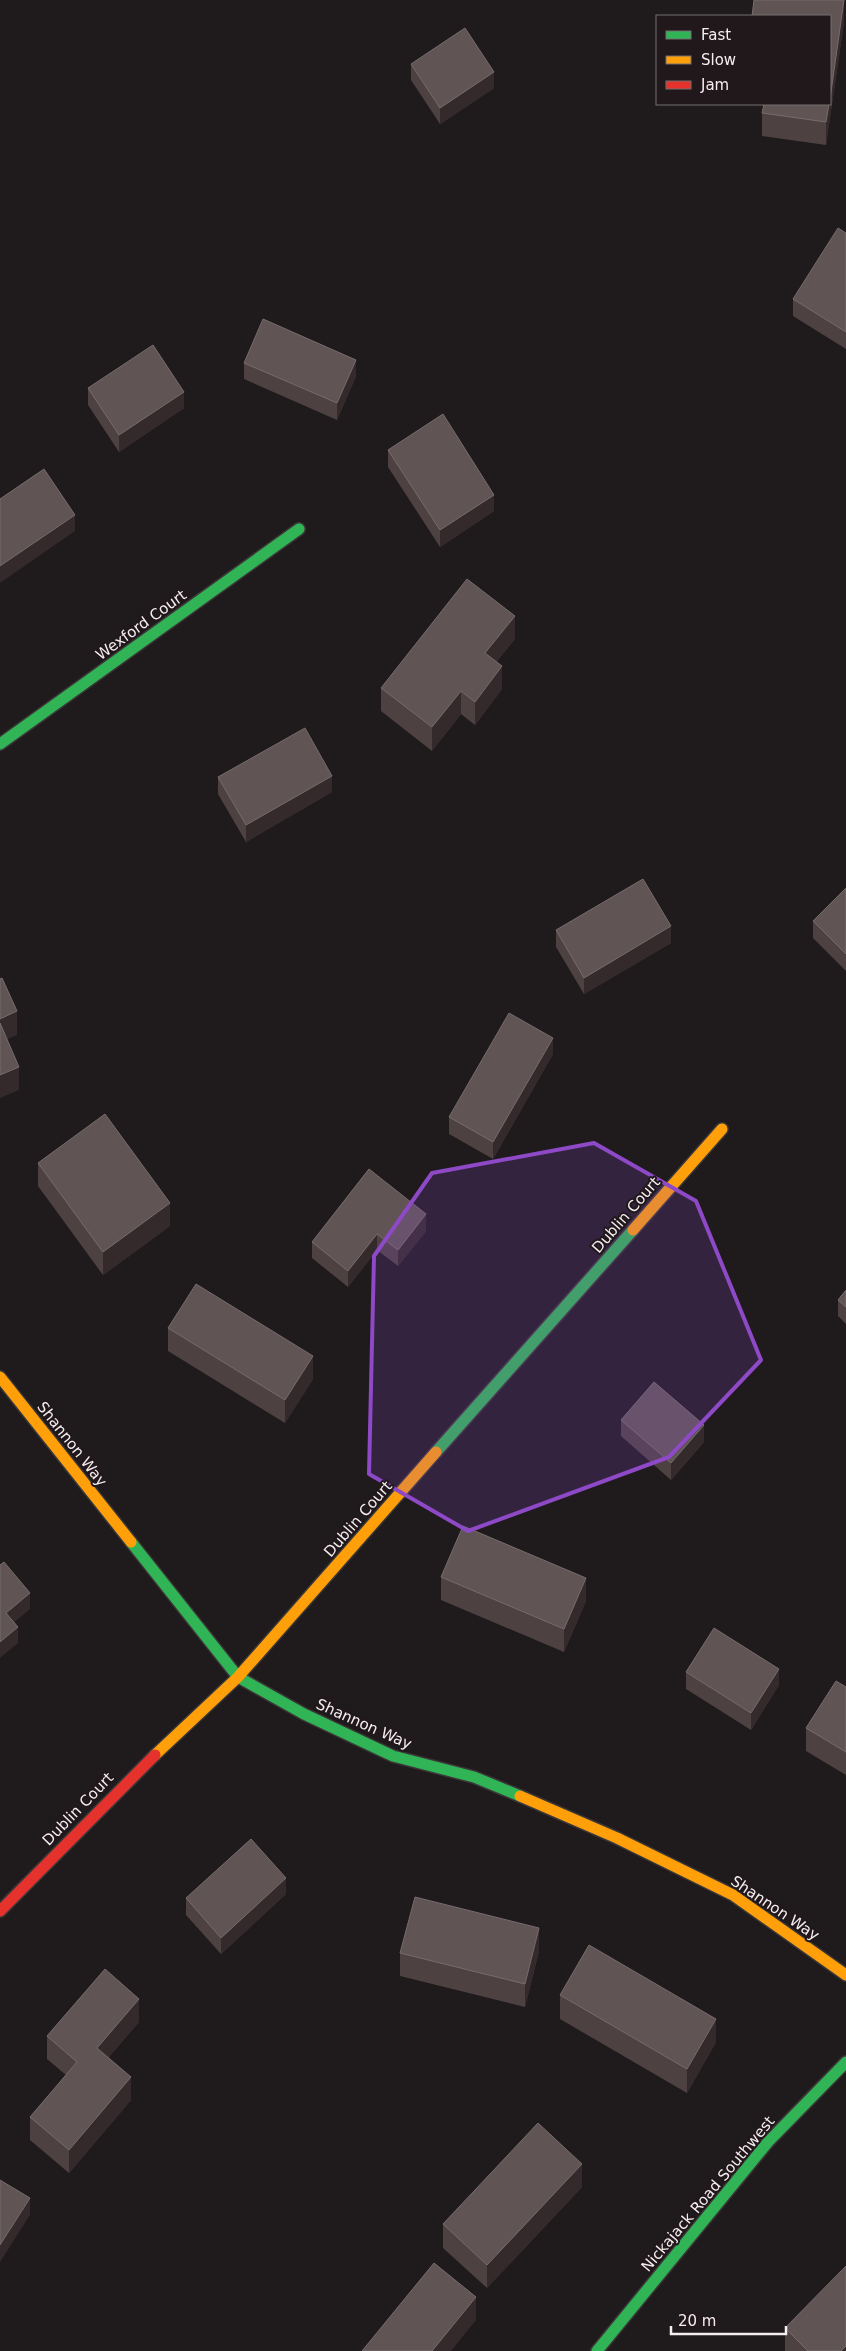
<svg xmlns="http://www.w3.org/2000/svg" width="846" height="2351" font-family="'DejaVu Sans',sans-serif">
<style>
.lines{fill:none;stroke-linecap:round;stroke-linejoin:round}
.fast-casing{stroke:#3b3738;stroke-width:14}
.slow-casing{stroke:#3b3738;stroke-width:14}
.jam-casing{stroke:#3b3738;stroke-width:14}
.fast{stroke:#30b455;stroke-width:11}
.slow{stroke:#ff9f0a;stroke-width:11}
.jam{stroke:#e5322d;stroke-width:11}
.wall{fill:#4e4142}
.shaded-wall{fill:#342a2b}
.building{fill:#605455;stroke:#776c6d}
.marked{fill:#8d49c6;fill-opacity:0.2;stroke:#8d49c6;stroke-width:4;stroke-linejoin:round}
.labels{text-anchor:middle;stroke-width:4;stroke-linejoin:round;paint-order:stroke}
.street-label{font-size:15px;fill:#f4eef0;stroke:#21181b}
</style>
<rect width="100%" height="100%" fill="#1f1a1c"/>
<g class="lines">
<g class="fast-casing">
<g id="fast">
<path d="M 0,744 L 299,529"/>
<path d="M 436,1452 L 633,1230"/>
<path d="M 131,1542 L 238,1677 L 304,1714 L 393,1756 L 474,1777 L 520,1796"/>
<path d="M 597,2351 L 768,2142 L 846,2062"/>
</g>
</g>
<g class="slow-casing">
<g id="slow">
<path d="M 633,1230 L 722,1129"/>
<path d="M 0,1377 L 131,1542"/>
<path d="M 155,1755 L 238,1677 L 436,1452"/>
<path d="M 520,1796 L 617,1838 L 733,1895 L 846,1975"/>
</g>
</g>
<g class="jam-casing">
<path id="jam" d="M 0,1911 L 155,1755"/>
</g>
<use href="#fast" class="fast"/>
<use href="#slow" class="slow"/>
<use href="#jam" class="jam"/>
</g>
<g class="wall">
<path d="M 830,16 L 844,22 L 826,145 L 762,136 L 762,113 Z"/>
<path d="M 411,64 L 494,88 L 440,124 L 411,80 Z"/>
<path d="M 846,233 L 846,349 L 793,316 L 793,299 Z"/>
<path d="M 244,363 L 356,376 L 337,420 L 244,379 Z"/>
<path d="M 88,388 L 184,408 L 119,452 L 88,405 Z"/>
<path d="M 388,450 L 494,511 L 440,547 L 388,467 Z"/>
<path d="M 515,639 L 497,661 L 502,689 L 475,725 L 461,714 L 432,751 L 381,711 L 381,688 Z"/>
<path d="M 218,777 L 332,792 L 246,842 L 218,794 Z"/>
<path d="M 846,888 L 846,971 L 813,938 L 813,921 Z"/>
<path d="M 556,930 L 671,943 L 584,994 L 556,947 Z"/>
<path d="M 553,1054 L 493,1159 L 449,1134 L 449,1117 Z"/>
<path d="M 38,1163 L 170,1226 L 103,1275 L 38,1186 Z"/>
<path d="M 369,1169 L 426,1231 L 398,1266 L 377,1250 L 348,1287 L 312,1258 L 312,1242 Z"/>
<path d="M 846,1290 L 846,1324 L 838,1316 L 838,1300 Z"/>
<path d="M 168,1328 L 313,1379 L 285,1423 L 168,1351 Z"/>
<path d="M 621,1420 L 704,1442 L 671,1480 L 621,1436 Z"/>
<path d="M 441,1577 L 586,1601 L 564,1652 L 441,1600 Z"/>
<path d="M 686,1672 L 779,1685 L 751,1730 L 686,1689 Z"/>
<path d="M 846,1687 L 846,1775 L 806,1751 L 806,1728 Z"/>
<path d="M 286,1894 L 221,1954 L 186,1915 L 186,1898 Z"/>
<path d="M 539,1951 L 525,2007 L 400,1976 L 400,1953 Z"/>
<path d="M 560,1995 L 716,2042 L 687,2093 L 560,2019 Z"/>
<path d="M 139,2022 L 108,2058 L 131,2100 L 69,2173 L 30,2140 L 30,2117 L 66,2075 L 47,2059 L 47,2036 Z"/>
<path d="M 582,2187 L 487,2288 L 443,2248 L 443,2224 Z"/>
<path d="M 785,2328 L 846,2351 L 785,2351 Z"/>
</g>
<g class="shaded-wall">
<path d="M 844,0 L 844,22 L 826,145 L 826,122 L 829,104 L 830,104 L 830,99 Z"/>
<path d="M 494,72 L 494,88 L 440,124 L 440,108 Z"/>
<path d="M 356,360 L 356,376 L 337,420 L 337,403 Z"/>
<path d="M 184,392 L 184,408 L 119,452 L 119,435 Z"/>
<path d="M 494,495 L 494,511 L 440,547 L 440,530 Z"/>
<path d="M 75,515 L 75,531 L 0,583 L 0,566 Z"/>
<path d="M 515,616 L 515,639 L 485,676 L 485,653 Z"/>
<path d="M 502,666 L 502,689 L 475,725 L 475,702 Z"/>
<path d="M 461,691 L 461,714 L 432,751 L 432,727 Z"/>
<path d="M 332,776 L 332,792 L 246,842 L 246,825 Z"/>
<path d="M 671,926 L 671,943 L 584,994 L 584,978 Z"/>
<path d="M 17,1011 L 17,1035 L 0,1042 L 0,1019 Z"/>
<path d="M 553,1038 L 553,1054 L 493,1159 L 493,1142 Z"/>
<path d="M 19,1067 L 19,1090 L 0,1098 L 0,1075 Z"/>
<path d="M 170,1203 L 170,1226 L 103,1275 L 103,1252 Z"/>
<path d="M 426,1214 L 426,1231 L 398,1266 L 398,1250 Z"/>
<path d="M 377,1234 L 377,1250 L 348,1287 L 348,1271 Z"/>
<path d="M 313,1356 L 313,1379 L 285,1423 L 285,1400 Z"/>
<path d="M 704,1425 L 704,1442 L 671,1480 L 671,1463 Z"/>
<path d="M 586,1578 L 586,1601 L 564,1652 L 564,1629 Z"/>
<path d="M 30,1593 L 30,1609 L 6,1629 L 6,1613 Z"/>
<path d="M 18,1627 L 18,1643 L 0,1658 L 0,1642 Z"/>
<path d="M 779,1669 L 779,1685 L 751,1730 L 751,1713 Z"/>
<path d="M 286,1878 L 286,1894 L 221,1954 L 221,1938 Z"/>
<path d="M 539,1928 L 539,1951 L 525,2007 L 525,1984 Z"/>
<path d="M 139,1999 L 139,2022 L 97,2071 L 97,2048 Z"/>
<path d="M 716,2019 L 716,2042 L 687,2093 L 687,2069 Z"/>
<path d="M 131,2077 L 131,2100 L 69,2173 L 69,2150 Z"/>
<path d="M 582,2164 L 582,2187 L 487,2288 L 487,2265 Z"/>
<path d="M 30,2198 L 30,2215 L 0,2262 L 0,2245 Z"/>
<path d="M 476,2297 L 476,2320 L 451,2351 L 432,2351 Z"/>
<path d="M 846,2346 L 846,2351 L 841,2351 Z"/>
</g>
<g class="building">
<path d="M 754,0 L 844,0 L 830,99 L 830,16 L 752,16 Z"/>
<path d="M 465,28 L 494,72 L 440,108 L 411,64 Z"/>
<path d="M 764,104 L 829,104 L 826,122 L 762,113 Z"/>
<path d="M 838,228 L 846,233 L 846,332 L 793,299 Z"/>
<path d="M 263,319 L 356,360 L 337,403 L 244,363 Z"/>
<path d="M 153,345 L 184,392 L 119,435 L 88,388 Z"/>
<path d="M 443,414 L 494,495 L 440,530 L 388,450 Z"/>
<path d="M 44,469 L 75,515 L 0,566 L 0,499 Z"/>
<path d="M 467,579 L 515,616 L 485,653 L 502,666 L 475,702 L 461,691 L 432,727 L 381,688 Z"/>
<path d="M 305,728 L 332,776 L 246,825 L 218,777 Z"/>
<path d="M 643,879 L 671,926 L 584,978 L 556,930 Z"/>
<path d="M 846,888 L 846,954 L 813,921 Z"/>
<path d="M 2,978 L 17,1011 L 0,1019 L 0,979 Z"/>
<path d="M 509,1013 L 553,1038 L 493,1142 L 449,1117 Z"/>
<path d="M 0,1023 L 19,1067 L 0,1075 Z"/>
<path d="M 105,1114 L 170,1203 L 103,1252 L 38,1163 Z"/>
<path d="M 369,1169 L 426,1214 L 398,1250 L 377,1234 L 348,1271 L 312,1242 Z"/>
<path d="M 196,1284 L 313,1356 L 285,1400 L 168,1328 Z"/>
<path d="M 846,1290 L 846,1307 L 838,1300 Z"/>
<path d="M 654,1382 L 704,1425 L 671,1463 L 621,1420 Z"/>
<path d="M 463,1526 L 586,1578 L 564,1629 L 441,1577 Z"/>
<path d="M 4,1562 L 30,1593 L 6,1613 L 18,1627 L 0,1642 L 0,1565 Z"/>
<path d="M 714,1628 L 779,1669 L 751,1713 L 686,1672 Z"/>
<path d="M 836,1681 L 846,1687 L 846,1752 L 806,1728 Z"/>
<path d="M 251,1839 L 286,1878 L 221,1938 L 186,1898 Z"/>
<path d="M 415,1897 L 539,1928 L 525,1984 L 400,1953 Z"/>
<path d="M 589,1945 L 716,2019 L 687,2069 L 560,1995 Z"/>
<path d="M 105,1969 L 139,1999 L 97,2048 L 131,2077 L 69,2150 L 30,2117 L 77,2062 L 47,2036 Z"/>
<path d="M 538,2123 L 582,2164 L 487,2265 L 443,2224 Z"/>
<path d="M 0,2180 L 30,2198 L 0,2245 Z"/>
<path d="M 434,2263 L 476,2297 L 432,2351 L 362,2351 Z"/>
<path d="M 846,2266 L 846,2346 L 841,2351 L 808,2351 L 785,2328 Z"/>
</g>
<path class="marked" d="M 594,1143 L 696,1201 L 761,1360 L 669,1457 L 468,1531 L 369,1474 L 374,1256 L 432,1173 Z"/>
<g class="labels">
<g class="street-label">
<text transform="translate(141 625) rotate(-36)" y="5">Wexford Court</text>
<text transform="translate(626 1215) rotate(-49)" y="5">Dublin Court</text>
<text transform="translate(72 1444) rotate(52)" y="5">Shannon Way</text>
<text transform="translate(358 1519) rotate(-49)" y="5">Dublin Court</text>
<text transform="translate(364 1724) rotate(24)" y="5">Shannon Way</text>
<text transform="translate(78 1809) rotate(-46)" y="5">Dublin Court</text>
<text transform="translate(775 1908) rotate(34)" y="5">Shannon Way</text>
<text transform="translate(708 2194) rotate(-50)" y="5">Nickajack Road Southwest</text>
</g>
</g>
<rect x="656" y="15" width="175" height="90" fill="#21181b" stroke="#756e70"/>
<rect x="666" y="31" width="25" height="8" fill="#30b455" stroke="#756e70"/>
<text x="701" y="40" font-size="15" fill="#f4eef0">Fast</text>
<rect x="666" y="56" width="25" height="8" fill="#ff9f0a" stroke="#756e70"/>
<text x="701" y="65" font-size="15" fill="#f4eef0">Slow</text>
<rect x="666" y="81" width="25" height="8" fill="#e5322d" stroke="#756e70"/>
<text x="701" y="90" font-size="15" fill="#f4eef0">Jam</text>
<path d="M671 2326v8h115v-8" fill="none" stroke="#f4eef0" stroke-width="2.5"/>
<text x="678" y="2326" font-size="15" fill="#f4eef0" stroke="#21181b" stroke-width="4" paint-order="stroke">20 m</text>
</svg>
